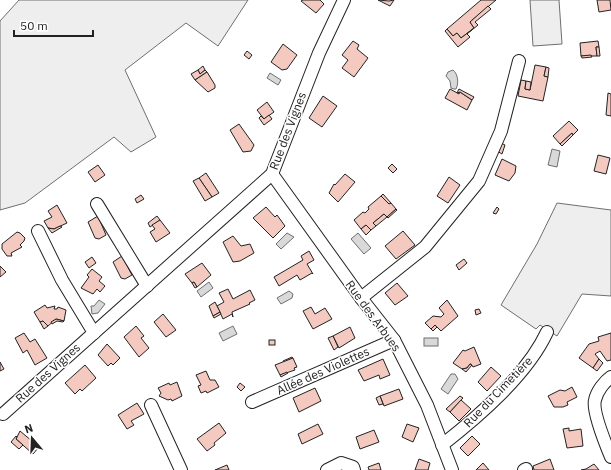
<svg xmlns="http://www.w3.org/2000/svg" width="611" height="470" font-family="'IBM Plex Sans',sans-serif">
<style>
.green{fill:#eee;stroke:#6f6f6f}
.water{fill:#d9d9d9;stroke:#6f6f6f}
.building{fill:#f3c9c0;stroke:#222}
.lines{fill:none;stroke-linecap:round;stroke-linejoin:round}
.minor-casing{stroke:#222;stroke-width:14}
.minor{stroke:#fff;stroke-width:12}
.labels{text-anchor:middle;stroke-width:3;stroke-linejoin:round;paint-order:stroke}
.street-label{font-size:12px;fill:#222;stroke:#fff}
</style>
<rect width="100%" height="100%" fill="#fff"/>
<g class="green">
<path d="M 19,0 L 248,0 L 218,46 L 186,23 L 125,70 L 156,137 L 131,152 L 114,137 L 25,203 L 0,210 L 0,21 Z"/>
<path d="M 530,0 L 559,0 L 562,44 L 533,46 Z"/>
<path d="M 557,203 L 611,210 L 611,296 L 582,294 L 557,336 L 540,325 L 536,329 L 501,305 L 537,244 Z"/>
</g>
<g class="water">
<path d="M 453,70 C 458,74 459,83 456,89 L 454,89 L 451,88 L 450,81 L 446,76 L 448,72 Z"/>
<path d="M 270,73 L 281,80 L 278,85 L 267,78 Z"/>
<path d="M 552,149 L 560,151 L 557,167 L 548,165 Z"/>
<path d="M 287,233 L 294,237 L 281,249 L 276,244 Z"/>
<path d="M 358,233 L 371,248 L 364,254 L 351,239 Z"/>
<path d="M 209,282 L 213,288 L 201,297 L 197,291 Z"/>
<path d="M 289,291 L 293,294 L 292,298 L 281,304 L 277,298 Z"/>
<path d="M 99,300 L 105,304 L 98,313 L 92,314 L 91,306 L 94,306 Z"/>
<path d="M 233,326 L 237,334 L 223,341 L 219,333 Z"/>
<rect x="424" y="338" width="14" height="8"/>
<path d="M 451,374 L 455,374 L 458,379 L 448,394 L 441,389 Z"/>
</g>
<g class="building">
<path d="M 303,0 L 320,0 L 324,4 L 316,13 L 301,1 Z"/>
<path d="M 378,0 L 389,1 L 394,0 L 390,6 Z"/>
<path d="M 481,0 L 496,0 L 470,22 L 474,28 L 461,38 L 457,33 L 453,36 L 447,29 Z"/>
<path d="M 597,0 L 610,0 L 611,10 L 599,12 Z"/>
<path d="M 488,6 L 491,9 L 475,22 L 478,25 L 467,34 L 470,37 L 458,47 L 445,31 L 447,29 L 453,36 L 457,33 L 461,38 L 474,28 L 470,22 Z"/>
<path d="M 353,41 L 359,45 L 357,49 L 368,58 L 354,77 L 342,68 L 348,60 L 342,55 Z"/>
<path d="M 598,41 L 599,47 L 596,47 L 597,56 L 581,56 L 580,43 Z"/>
<path d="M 283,44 L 297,55 L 287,69 L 282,70 L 271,62 Z"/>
<path d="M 596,47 L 599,47 L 600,56 L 597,56 Z"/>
<path d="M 247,51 L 252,55 L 249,59 L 244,55 Z"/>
<path d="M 591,55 L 592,57 L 582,58 L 581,56 Z"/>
<path d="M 535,65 L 546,67 L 544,76 L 548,77 L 543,101 L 518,96 L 521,80 L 526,81 L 525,89 L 530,90 Z"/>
<path d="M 203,66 L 205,70 L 200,74 L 198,70 Z"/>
<path d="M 546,67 L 549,68 L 548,77 L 544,76 Z"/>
<path d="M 198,70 L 200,74 L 205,70 L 207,72 L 195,80 L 191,74 Z"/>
<path d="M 207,72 L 215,85 L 215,88 L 208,92 L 195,80 Z"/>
<path d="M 526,81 L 531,82 L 530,90 L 525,89 Z"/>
<path d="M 450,89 L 459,94 L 460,92 L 472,100 L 467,110 L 445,98 Z"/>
<path d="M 459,89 L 474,97 L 472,100 L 460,92 L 457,93 Z"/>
<path d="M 608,93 L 611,94 L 611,116 L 606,115 Z"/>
<path d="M 323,96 L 337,106 L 322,127 L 309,118 Z"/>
<path d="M 267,102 L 274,112 L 264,119 L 257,110 Z"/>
<path d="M 269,115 L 272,119 L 264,125 L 259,118 L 261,116 L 264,119 Z"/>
<path d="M 569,121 L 578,130 L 573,135 L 572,133 L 560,144 L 553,136 Z"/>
<path d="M 239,124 L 254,145 L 251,151 L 243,152 L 230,130 Z"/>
<path d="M 572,133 L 573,135 L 562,146 L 560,144 Z"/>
<path d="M 501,143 L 505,145 L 502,154 L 497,151 Z"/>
<path d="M 598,155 L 610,158 L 606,174 L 594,171 Z"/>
<path d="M 502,159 L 516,166 L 515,173 L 509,181 L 495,175 Z"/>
<path d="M 392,164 L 397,169 L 393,173 L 388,168 Z"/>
<path d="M 98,165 L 105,175 L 95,182 L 88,172 Z"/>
<path d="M 206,173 L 219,193 L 212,197 L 199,178 Z"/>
<path d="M 345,174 L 355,182 L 338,202 L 329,193 L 334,184 L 335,185 Z"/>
<path d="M 449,177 L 460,185 L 448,203 L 437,196 Z"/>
<path d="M 199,178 L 212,197 L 205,201 L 193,181 Z"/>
<path d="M 383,194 L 391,203 L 389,204 L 381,196 Z"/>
<path d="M 141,195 L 144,199 L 137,203 L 135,199 Z"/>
<path d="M 381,196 L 389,204 L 391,203 L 396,209 L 387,217 L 384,214 L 373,223 L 376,226 L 371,230 L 366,225 L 361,229 L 354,220 L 363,212 L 365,213 L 369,209 L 368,207 Z"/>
<path d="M 57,205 L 67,223 L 54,229 L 48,228 L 44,221 L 52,217 L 48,211 Z"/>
<path d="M 266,207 L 275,217 L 277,215 L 285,226 L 273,238 L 253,218 Z"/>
<path d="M 497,207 L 499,209 L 496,214 L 493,213 Z"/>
<path d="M 396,209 L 397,210 L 388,218 L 387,217 Z"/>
<path d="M 384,214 L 387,217 L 376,226 L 373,223 Z"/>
<path d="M 98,216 L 106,235 L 99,239 L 95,238 L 88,222 Z"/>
<path d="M 157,216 L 160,220 L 150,227 L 148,223 Z"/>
<path d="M 160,220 L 170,233 L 156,242 L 150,232 L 155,229 L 152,225 Z"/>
<path d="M 366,225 L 371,230 L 366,235 L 361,229 Z"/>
<path d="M 60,226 L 62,227 L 52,233 L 48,228 L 54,229 Z"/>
<path d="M 403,231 L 415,245 L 396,259 L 385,246 Z"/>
<path d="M 17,232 L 20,233 L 25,238 L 24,241 L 20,245 L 22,247 L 11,253 L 12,256 L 7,256 L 2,249 L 2,244 Z"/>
<path d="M 233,236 L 241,246 L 250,244 L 254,253 L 240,261 L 233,262 L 223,242 Z"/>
<path d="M 309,251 L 314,260 L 307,264 L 313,274 L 312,273 L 300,280 L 297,275 L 279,286 L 274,277 L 303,260 L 301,256 Z"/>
<path d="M 122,256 L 132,275 L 125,279 L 121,278 L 113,262 Z"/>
<path d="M 92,257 L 96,263 L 89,268 L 85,262 Z"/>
<path d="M 464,259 L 467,263 L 459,270 L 456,265 Z"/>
<path d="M 202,263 L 211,275 L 197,287 L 194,282 L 192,283 L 185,274 Z"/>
<path d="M 0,266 L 6,272 L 0,277 Z"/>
<path d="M 92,269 L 102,277 L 99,281 L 105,286 L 100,292 L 97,289 L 93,294 L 81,288 L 89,277 L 87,275 Z"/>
<path d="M 194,282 L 197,287 L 195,288 L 192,283 Z"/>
<path d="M 397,283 L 408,296 L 395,305 L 385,293 Z"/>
<path d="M 228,289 L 233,299 L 250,290 L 255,300 L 249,303 L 250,304 L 232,312 L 233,317 L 232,314 L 223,319 L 217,306 L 224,302 L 219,293 Z"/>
<path d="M 447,300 L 458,316 L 441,331 L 435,325 L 431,329 L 425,323 L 433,316 L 441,317 L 444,314 L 439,308 Z"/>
<path d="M 215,302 L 220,312 L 213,316 L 209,306 Z"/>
<path d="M 45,305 L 47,308 L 55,306 L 54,309 L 57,309 L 58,307 L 66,310 L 64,321 L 56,319 L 48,326 L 43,321 L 40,322 L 34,312 Z"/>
<path d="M 311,307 L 315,314 L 325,308 L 332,319 L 313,329 L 303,311 Z"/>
<path d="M 479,309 L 481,313 L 476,315 L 475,310 Z"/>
<path d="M 220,312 L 221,314 L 214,318 L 213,316 Z"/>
<path d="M 163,314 L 176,330 L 166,337 L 154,322 Z"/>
<path d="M 56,319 L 64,321 L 63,322 L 57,321 L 52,324 L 51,322 Z"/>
<path d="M 43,321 L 48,326 L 44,329 L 40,322 Z"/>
<path d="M 435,325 L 437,327 L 433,331 L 431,329 Z"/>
<path d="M 136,326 L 144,336 L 141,338 L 149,348 L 139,357 L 124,337 Z"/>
<path d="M 350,327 L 355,338 L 339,348 L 333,336 Z"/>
<path d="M 24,333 L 30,342 L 35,339 L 47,358 L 35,365 L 27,350 L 23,353 L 15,338 Z"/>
<path d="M 611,333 L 611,360 L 607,361 L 600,351 L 595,354 L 599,359 L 593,368 L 579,358 L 589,344 L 599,341 L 598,337 Z"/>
<path d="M 333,336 L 338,347 L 334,350 L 328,338 Z"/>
<rect x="269" y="340" width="6" height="5"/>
<path d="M 107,344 L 120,358 L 113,365 L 111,363 L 108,366 L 98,355 Z"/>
<path d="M 474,347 L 481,364 L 473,367 L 471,364 L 470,364 L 467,368 L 462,369 L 453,363 L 463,350 L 465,351 Z"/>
<path d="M 292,357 L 293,358 L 284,363 L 283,361 Z"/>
<path d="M 293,358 L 297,367 L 294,368 L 295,370 L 280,375 L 275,365 Z"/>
<path d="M 383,359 L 390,375 L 380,379 L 379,375 L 364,381 L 358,370 Z"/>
<path d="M 599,359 L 603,363 L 597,371 L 593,368 Z"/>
<path d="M 0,362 L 4,369 L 0,371 Z"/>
<path d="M 470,364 L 472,365 L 466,372 L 462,369 L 467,368 Z"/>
<path d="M 85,365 L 96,378 L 82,391 L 80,389 L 75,394 L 65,383 Z"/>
<path d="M 491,367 L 501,376 L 487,391 L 478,382 Z"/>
<path d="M 206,371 L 210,380 L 215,380 L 219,387 L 207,393 L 206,391 L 201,393 L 198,386 L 201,385 L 196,375 Z"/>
<path d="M 287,372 L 288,373 L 281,377 L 280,375 Z"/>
<path d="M 177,382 L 182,396 L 172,401 L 171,399 L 168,400 L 159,396 L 161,393 L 158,388 L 169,383 L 170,385 Z"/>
<path d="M 240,383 L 245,387 L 241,391 L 237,387 Z"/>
<path d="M 572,387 L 577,397 L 567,402 L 568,405 L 563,407 L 554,407 L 548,396 L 560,390 L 565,391 Z"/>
<path d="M 315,388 L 321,401 L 299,412 L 293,398 Z"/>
<path d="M 399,389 L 403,399 L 384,406 L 380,396 Z"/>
<path d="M 380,396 L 383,404 L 379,405 L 376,398 Z"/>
<path d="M 460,396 L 463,398 L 450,412 L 446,409 Z"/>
<path d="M 461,400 L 471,409 L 459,421 L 450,412 Z"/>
<path d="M 137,403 L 144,414 L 131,421 L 134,425 L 127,429 L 118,415 Z"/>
<path d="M 219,423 L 226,433 L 214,443 L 215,445 L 207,451 L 197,439 Z"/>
<path d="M 318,424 L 323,434 L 302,444 L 298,434 Z"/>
<path d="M 407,424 L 419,428 L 413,442 L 402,437 Z"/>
<path d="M 569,428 L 569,431 L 581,429 L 583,446 L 567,448 L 563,429 Z"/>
<path d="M 374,430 L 379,442 L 360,449 L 356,437 Z"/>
<path d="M 20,431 L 39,447 L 33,454 L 16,439 Z"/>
<path d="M 16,436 L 17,437 L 16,439 L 23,445 L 19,449 L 11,442 Z"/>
<path d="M 472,436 L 480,444 L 468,456 L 460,448 Z"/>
<path d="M 419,459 L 430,463 L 428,470 L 415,470 Z"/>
<path d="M 550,459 L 554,470 L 534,470 L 533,466 Z"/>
<path d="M 379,463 L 381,470 L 369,470 L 368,467 Z"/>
<path d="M 483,463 L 489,470 L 476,470 Z"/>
<path d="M 594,464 L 599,470 L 581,470 L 586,469 Z"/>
<path d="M 227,465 L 229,470 L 215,470 Z"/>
</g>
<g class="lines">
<g class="minor-casing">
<g id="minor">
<path d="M 272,174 L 361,298 L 394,340 L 427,405 L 452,470"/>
<path d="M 97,204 L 147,286"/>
<path d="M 38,231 L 62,280 L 94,333"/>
<path d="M 361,298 L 425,247 L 479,181 L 501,131 L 519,61"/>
<path d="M 611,377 C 604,382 597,391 595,400 C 592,411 606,445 611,457"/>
<path d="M 252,402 L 394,340"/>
<path d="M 151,405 L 181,470"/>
<path d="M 3,414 L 272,174 L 319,53 L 344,0"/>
<path d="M 442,445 C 479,416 527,375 547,332"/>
<path d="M 327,470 L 341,463 L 353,467 L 354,470"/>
<path d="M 524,470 L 526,469"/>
</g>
</g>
<use href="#minor" class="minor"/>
</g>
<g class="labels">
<g class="street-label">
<text transform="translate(288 131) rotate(-69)" y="4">Rue des Vignes</text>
<text transform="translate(373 316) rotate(54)" y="4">Rue des Arbues</text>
<text transform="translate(323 371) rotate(-24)" y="4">Allée des Violettes</text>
<text transform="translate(48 373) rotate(-42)" y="4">Rue des Vignes</text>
<text transform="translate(498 392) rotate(-46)" y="4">Rue du Cimetière</text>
</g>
</g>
<g transform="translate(32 438) rotate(341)" stroke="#ffffff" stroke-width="3" paint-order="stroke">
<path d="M0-3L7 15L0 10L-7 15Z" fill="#222222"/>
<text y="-6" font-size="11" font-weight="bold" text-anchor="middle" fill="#222222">N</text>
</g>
<path d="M14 30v6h79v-6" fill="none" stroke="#222222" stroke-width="2"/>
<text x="20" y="30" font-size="12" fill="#222222" stroke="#ffffff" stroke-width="3" paint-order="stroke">50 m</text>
</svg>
